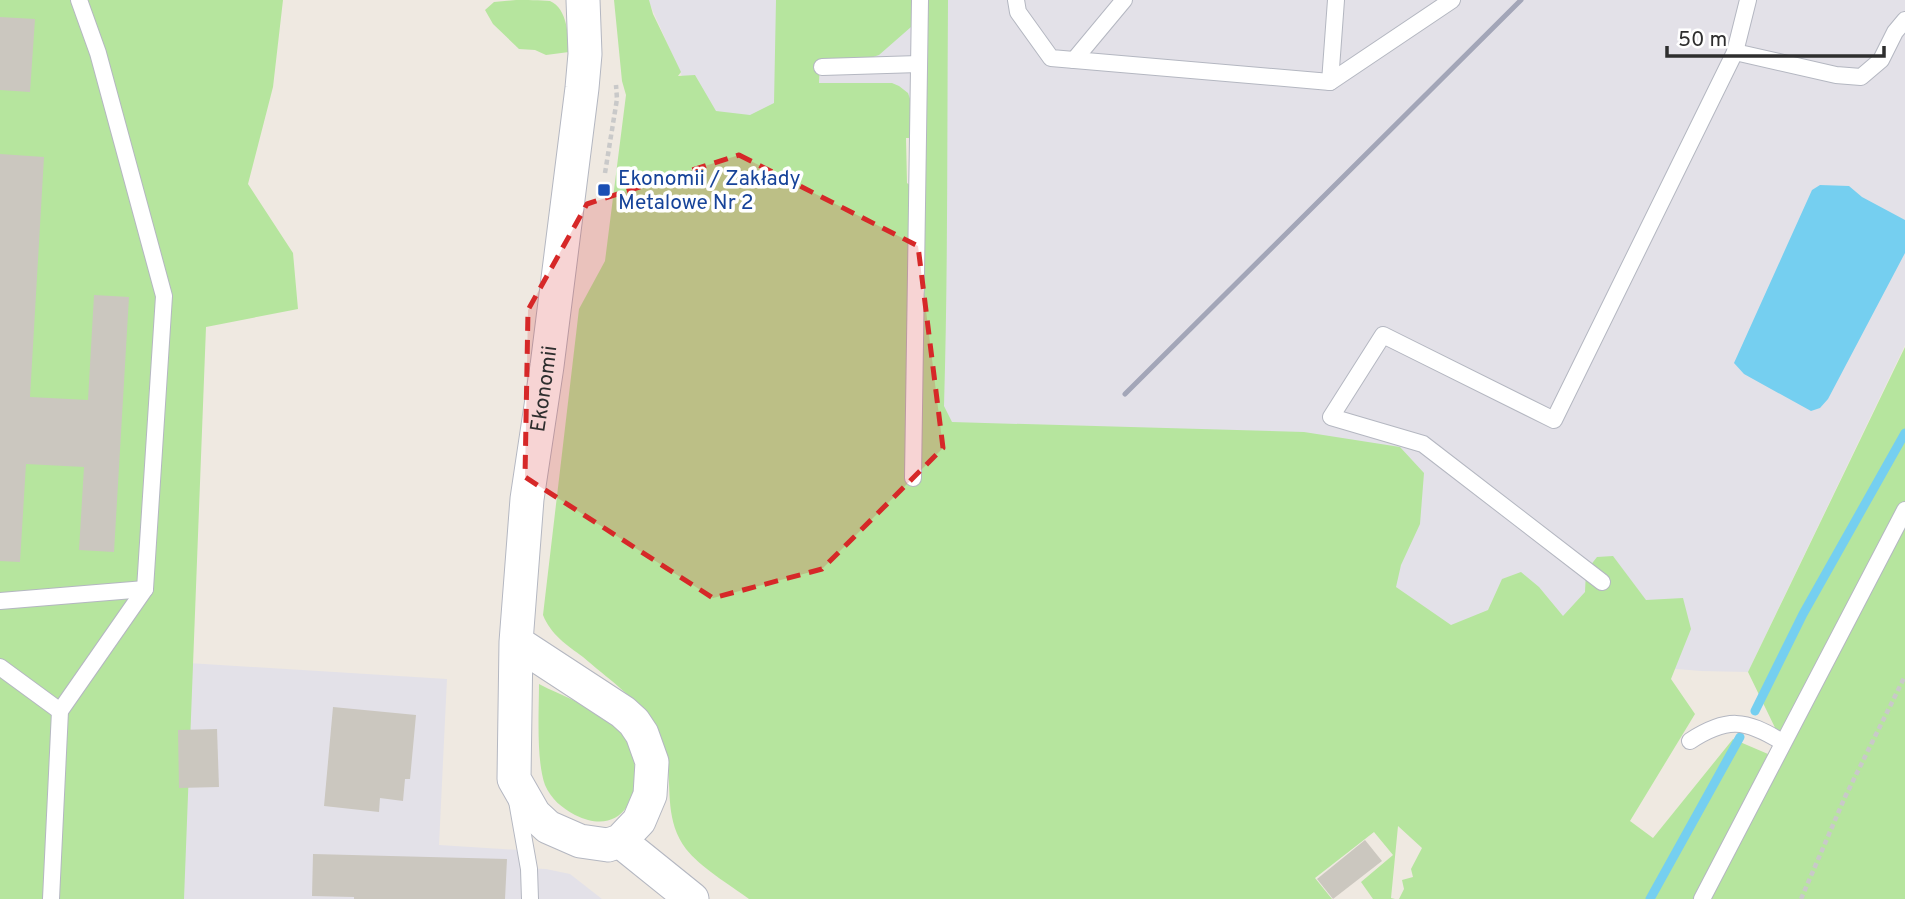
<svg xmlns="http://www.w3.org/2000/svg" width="1905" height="899" font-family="Overpass,sans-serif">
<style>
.industrial{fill:#e3e1e8}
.green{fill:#b6e59e}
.water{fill:#75cff0}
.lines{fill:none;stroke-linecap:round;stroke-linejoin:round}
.stream{stroke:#75cff0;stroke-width:9}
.building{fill:#cbc7bf}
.lane-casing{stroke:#b4b7c1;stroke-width:18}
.street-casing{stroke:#b4b7c1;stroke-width:35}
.path{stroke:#c9c9c9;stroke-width:4.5;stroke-dasharray:5 3.5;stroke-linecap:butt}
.lane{stroke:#fff;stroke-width:16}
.street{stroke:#fff;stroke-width:33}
.rail{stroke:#a3a6b8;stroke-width:5}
.marked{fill:#d62828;fill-opacity:0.2;stroke:#d62828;stroke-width:5;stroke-dasharray:14 9;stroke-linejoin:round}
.transit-dot{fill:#1a4fb4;stroke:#fff;stroke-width:2.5}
.labels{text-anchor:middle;stroke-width:7;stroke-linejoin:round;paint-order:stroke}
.transit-label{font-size:21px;fill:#164399;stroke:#fff;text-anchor:start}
.street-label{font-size:21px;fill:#2e2e2e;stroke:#fff}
</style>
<rect width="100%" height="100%" fill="#efe9e1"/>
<g class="industrial">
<path d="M 0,0 L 188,663 L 447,679 L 439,845 L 520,850 L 520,868 L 546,869 L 570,874 L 602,899 L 0,899 Z"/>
<path d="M 648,0 L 1905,0 L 1905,345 L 1748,672 L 1701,671 L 1504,655 L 943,443 L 910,138 L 861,136 L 701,119 Z"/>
</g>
<g class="green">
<path d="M 0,0 L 283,0 L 273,87 L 248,184 L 293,253 L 298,309 L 206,327 L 184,899 L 0,899 Z"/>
<path d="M 516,0 C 525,0 541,0 550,1 C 568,9 568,36 569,52 L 546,55 L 535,50 L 519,49 L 493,24 L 485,10 L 494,2 Z"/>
<path d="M 614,0 L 649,0 L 653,14 L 681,72 L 678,76 L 695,75 L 716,111 L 750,115 L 774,103 L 776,0 L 912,0 L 911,27 L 879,55 L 867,59 L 820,59 L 819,83 L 892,83 L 899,86 L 908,93 L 916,116 L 910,138 L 906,138 L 907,183 L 924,196 L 927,0 L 948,0 C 947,135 948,271 944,406 L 952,422 L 1304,432 L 1400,447 L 1424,473 L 1420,524 L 1401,565 L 1396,587 L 1451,625 L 1488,610 L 1502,579 L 1521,572 L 1539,587 L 1563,616 L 1585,592 L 1586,571 L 1597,557 L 1613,556 L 1646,600 L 1683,598 L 1691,629 L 1671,679 L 1695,714 L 1630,821 L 1653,838 L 1733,739 L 1768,754 L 1695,899 L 1399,899 L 1404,889 L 1402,880 L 1413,877 L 1411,869 L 1422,848 L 1398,826 L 1391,898 L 1395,899 L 1373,899 L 1361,882 L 1393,855 L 1374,832 L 1315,878 L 1332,899 L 749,899 C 730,885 700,867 686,849 C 656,809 682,763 653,723 C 636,698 606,677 583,657 C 567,645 551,635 543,615 L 579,309 L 605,261 L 626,95 L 622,81 Z"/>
<path d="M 1905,347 L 1905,899 L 1702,899 L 1782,742 L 1748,672 Z"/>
<path d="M 539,684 C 562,696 589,705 610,721 C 654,753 640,847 575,815 C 562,808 551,799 545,785 C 536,760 539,712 539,684 Z"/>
</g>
<path class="water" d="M 1820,185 L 1849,186 L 1862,197 L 1905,220 L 1905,253 L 1828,399 L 1820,408 L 1811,411 L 1744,374 L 1734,363 L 1812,190 Z"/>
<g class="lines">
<g class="stream">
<path d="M 1755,711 L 1803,614 L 1905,433"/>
<path d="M 1650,899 L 1740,737"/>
</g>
</g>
<g class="building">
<path d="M 0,17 L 35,19 L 30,92 L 0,90 Z"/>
<path d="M 0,154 L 44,157 L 30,397 L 88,400 L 94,295 L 129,297 L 114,552 L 79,550 L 84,467 L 26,464 L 20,562 L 0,561 Z"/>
<path d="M 333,707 L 416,715 L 410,779 L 405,779 L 403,801 L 380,798 L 379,812 L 324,806 Z"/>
<path d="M 217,729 L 219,787 L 179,788 L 178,730 Z"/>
<path d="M 1365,840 L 1382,861 L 1333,899 L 1317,879 Z"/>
<path d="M 313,854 L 507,859 L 505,899 L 354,899 L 354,897 L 312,896 Z"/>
</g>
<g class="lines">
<g class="lane-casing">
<g id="lane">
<path d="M 1016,0 L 1018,12 L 1051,58 L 1330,82 L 1452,0"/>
<path d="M 1735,52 L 1836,75 L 1861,77 L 1881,60 L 1895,32 L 1905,20"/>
<path d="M 1074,60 L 1124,0"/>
<path d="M 822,67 L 919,64"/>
<path d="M 1330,82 L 1336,0"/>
<path d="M 913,478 L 920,0"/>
<path d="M 1602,582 L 1423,444 L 1331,417 L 1383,335 L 1554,420 L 1735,52 L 1748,0"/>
<path d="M 0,601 L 145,589"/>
<path d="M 0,667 L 60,711"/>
<path d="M 1690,741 C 1727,717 1745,719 1782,742"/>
<path d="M 517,801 L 529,869 L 530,899"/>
<path d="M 51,899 L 60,711 L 145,589 L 164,296 L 98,53 L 79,0"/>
<path d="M 1702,899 L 1905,510"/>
</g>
</g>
<g class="street-casing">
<g id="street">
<path id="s1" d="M 516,642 L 623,712 L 634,722 L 642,734 L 652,762 L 650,795 L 639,821 L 620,841 L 608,845 L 580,841 L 548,827 L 534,814 L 514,779 L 516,642 L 527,499 L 547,366 L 582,88 L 585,54 L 583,0"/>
<path d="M 620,841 L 692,899"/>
</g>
</g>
<g class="path">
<path d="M 605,173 L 617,99 L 616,85"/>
<path d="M 1801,899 L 1845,797 L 1905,676"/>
</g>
<use href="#lane" class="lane"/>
<use href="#street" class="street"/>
<path class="rail" d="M 1125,394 L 1521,0"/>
</g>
<path class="marked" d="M 739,155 L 918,246 L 943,448 L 822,569 L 713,598 L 525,477 L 528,310 L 587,204 Z"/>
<rect class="transit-dot" x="597" y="183" width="14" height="14" rx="3.5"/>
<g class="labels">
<g class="transit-label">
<text x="618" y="185">Ekonomii / Zakłady<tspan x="618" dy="24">Metalowe Nr 2</tspan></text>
</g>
<g class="street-label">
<text dy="7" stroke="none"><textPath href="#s1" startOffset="803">Ekonomii</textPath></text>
</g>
</g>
<path d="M1667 46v10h217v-10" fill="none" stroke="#2e2e2e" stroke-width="3.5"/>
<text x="1678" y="46" font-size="21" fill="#2e2e2e" stroke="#ffffff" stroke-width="5" paint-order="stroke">50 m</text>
</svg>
